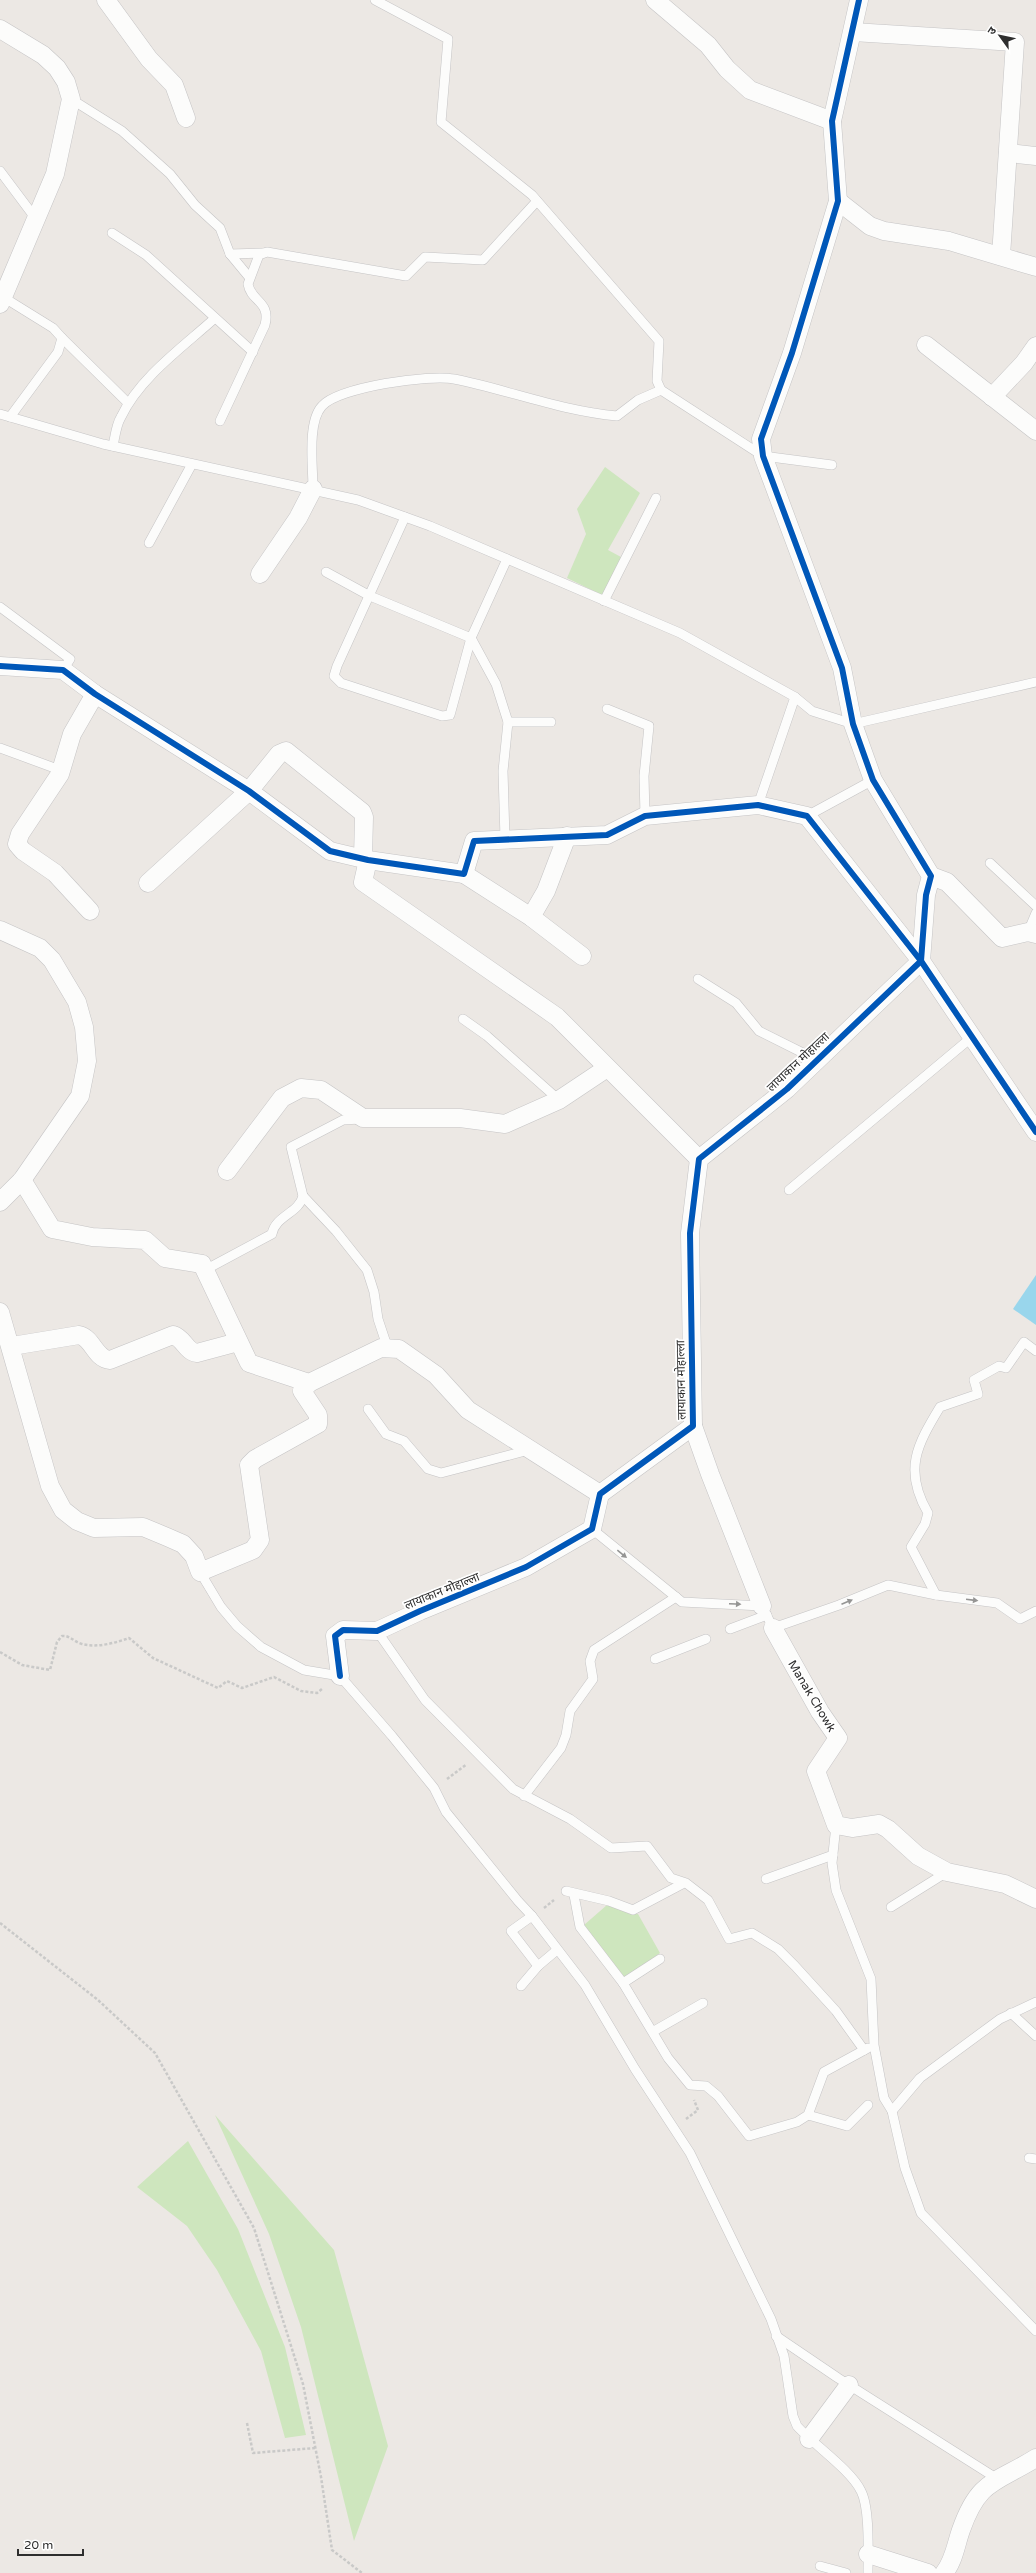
<svg xmlns="http://www.w3.org/2000/svg" width="1036" height="2573" font-family="'Varela Round','Noto Sans Devanagari',sans-serif">
<style>
.green{fill:#cee6be}
.water{fill:#99d6ec}
.lines{fill:none;stroke-linecap:round;stroke-linejoin:round}
.lane-casing{stroke:#c5c4c5;stroke-width:10}
.street-casing{stroke:#c5c4c5;stroke-width:19}
.path{stroke:#c9c9c8;stroke-width:2.5;stroke-dasharray:3 2;stroke-linecap:butt}
.lane{stroke:#fcfcfb;stroke-width:9}
.street{stroke:#fcfcfb;stroke-width:18}
.cycleway-casing{stroke:#fff;stroke-width:8}
.cycleway{stroke:#0057b8;stroke-width:6}
.oneway{fill:#959594}
.labels{text-anchor:middle;stroke-width:3.5;stroke-linejoin:round;paint-order:stroke}
.street-label{font-size:12px;fill:#2e2e2e;stroke:#fff}
</style>
<rect width="100%" height="100%" fill="#ece8e4"/>
<g class="green">
<path d="M 605,467 L 640,493 L 608,550 L 621,557 L 604,596 L 567,578 L 586,534 L 577,509 Z"/>
<path d="M 607,1905 L 631,1914 L 638,1914 L 660,1953 L 625,1978 L 584,1925 Z"/>
<path d="M 215,2115 L 334,2250 L 388,2446 L 354,2541 L 301,2327 L 269,2234 Z"/>
<path d="M 188,2141 L 238,2229 L 285,2347 L 306,2435 L 285,2438 L 261,2351 L 217,2270 L 187,2226 L 137,2187 Z"/>
</g>
<path class="water" d="M 1036,1275 L 1036,1325 L 1013,1309 Z"/>
<g class="lines">
<g class="lane-casing">
<g id="lane">
<path d="M 375,0 L 448,39 L 441,122 L 532,195 L 659,341 L 657,381 L 661,390"/>
<path d="M 71,99 L 122,131 L 170,174 L 195,205 L 220,228 L 230,254 L 249,277"/>
<path d="M 0,171 L 36,219"/>
<path d="M 112,233 L 146,255 L 253,352"/>
<path d="M 230,254 L 263,253"/>
<path d="M 3,297 L 53,328 L 62,338 L 58,352 L 10,417"/>
<path d="M 62,338 L 128,403"/>
<path d="M 0,414 L 103,444 L 358,500 L 430,526 L 680,633 L 795,697 L 812,711 L 853,724 L 1036,682"/>
<path d="M 220,421 L 265,325 C 271,301 251,302 248,284 L 259,255 L 267,252 L 406,276 L 425,257 L 483,260 L 537,201"/>
<path d="M 113,446 C 115,437 116,425 121,417 C 140,377 183,347 215,318"/>
<path d="M 313,489 C 313,467 307,422 322,406 C 339,387 430,374 454,379 C 509,390 561,411 617,416 L 638,400 L 661,390 L 763,456 L 832,465"/>
<path d="M 405,517 L 337,666 L 334,676 L 341,683 L 442,716 L 450,715 L 471,638 L 507,559"/>
<path d="M 149,543 L 192,464"/>
<path d="M 326,572 L 370,596 L 471,638 L 496,684 L 508,722 L 503,771 L 505,839"/>
<path d="M 604,601 L 656,498"/>
<path d="M 0,607 L 70,659 L 63,670"/>
<path d="M 607,709 L 649,726 L 644,776 L 645,816"/>
<path d="M 508,722 L 551,722"/>
<path d="M 0,748 L 60,770"/>
<path d="M 758,805 L 795,697"/>
<path d="M 807,816 L 873,780"/>
<path d="M 990,863 L 1036,906"/>
<path d="M 1028,932 L 1036,913"/>
<path d="M 698,979 L 736,1003 L 759,1031 L 817,1060"/>
<path d="M 463,1019 L 487,1036 L 559,1100"/>
<path d="M 789,1190 L 972,1037"/>
<path d="M 303,1196 L 336,1231 L 367,1270 L 374,1292 L 378,1319 L 388,1349"/>
<path d="M 205,1270 L 272,1234 C 275,1216 299,1213 303,1196 L 291,1147 L 343,1120 L 360,1119"/>
<path d="M 368,1409 L 386,1434 L 404,1441 L 428,1469 L 441,1473 L 529,1450"/>
<path d="M 592,1529 L 682,1602 L 762,1606 L 773,1628 L 839,1605 L 888,1585 L 936,1595 L 997,1603 L 1020,1619 L 1036,1611"/>
<path d="M 200,1572 L 221,1607 L 237,1626 L 261,1647 L 304,1670 L 340,1676 L 392,1736 L 434,1788 L 446,1812 L 518,1901 L 532,1916 L 585,1985 L 635,2069 L 690,2153 L 771,2319 L 784,2356 L 793,2416 L 797,2426 C 814,2445 851,2470 861,2491 C 870,2508 868,2553 868,2573"/>
<path d="M 936,1595 L 911,1547 L 925,1524 L 928,1513 C 903,1470 917,1445 940,1407 L 978,1394 L 974,1380 L 999,1366 L 1006,1368 L 1024,1342 L 1036,1351"/>
<path d="M 730,1629 L 767,1615"/>
<path d="M 377,1631 L 425,1700 L 513,1789 L 570,1819 L 611,1848 L 647,1846 L 671,1878 L 686,1883 L 708,1900 L 729,1939 L 752,1933 L 778,1949 L 795,1966 L 836,2011 L 864,2050"/>
<path d="M 655,1659 L 706,1639"/>
<path d="M 524,1796 L 561,1748 L 566,1735 L 570,1711 L 593,1679 L 590,1661 L 594,1650 L 676,1597"/>
<path d="M 836,1825 L 832,1863 L 836,1890 L 871,1979 L 874,2045 L 884,2098 L 892,2111 L 905,2168 L 921,2213 L 1036,2331"/>
<path d="M 766,1879 L 833,1855"/>
<path d="M 566,1891 L 609,1901 L 633,1910 L 684,1883"/>
<path d="M 574,1895 L 580,1927 L 623,1983 L 668,2058 L 690,2085 L 706,2086 L 718,2096 L 749,2136 L 797,2122 L 808,2115 L 824,2072 L 868,2048"/>
<path d="M 891,1907 L 947,1872"/>
<path d="M 532,1916 L 511,1931 L 538,1966 L 557,1950"/>
<path d="M 623,1983 L 660,1959"/>
<path d="M 521,1986 L 538,1966"/>
<path d="M 1011,2013 L 1036,2036"/>
<path d="M 654,2031 L 703,2003"/>
<path d="M 892,2111 L 920,2078 L 1000,2019 L 1036,2002"/>
<path d="M 808,2115 L 847,2126 L 868,2105"/>
<path d="M 1029,2158 L 1036,2159"/>
<path d="M 776,2336 L 838,2378 L 996,2478"/>
<path d="M 820,2566 L 846,2573"/>
</g>
</g>
<g class="street-casing">
<g id="street">
<path d="M 106,0 L 149,59 L 174,85 L 186,118"/>
<path d="M 655,0 L 708,45 L 727,69 L 750,90 L 832,121"/>
<path d="M 859,0 L 832,121 L 838,201 L 792,353 L 761,439 L 763,456 L 842,668 L 853,724 L 873,780 L 931,876 L 926,895 L 921,961"/>
<path d="M 0,29 L 43,55 L 57,68 L 66,82 L 71,99 L 55,174 L 0,304"/>
<path d="M 853,32 L 1015,42 L 1001,256"/>
<path d="M 1008,153 L 1036,156"/>
<path d="M 838,201 L 870,226 L 884,231 L 949,241 L 1036,267"/>
<path d="M 926,345 L 1036,431"/>
<path d="M 992,397 L 1024,363 L 1036,346"/>
<path d="M 260,574 L 298,518 L 313,489"/>
<path d="M 0,666 L 63,670 L 95,694 L 249,791 L 330,851 L 368,860 L 464,874 L 474,841 L 607,835 L 645,816 L 758,805 L 807,816 L 921,961 L 1036,1132"/>
<path d="M 368,860 L 363,882 L 557,1017 L 699,1159"/>
<path d="M 464,874 L 531,917 L 582,956"/>
<path d="M 931,876 L 947,882 L 1002,938 L 1028,932 L 1036,934"/>
<path d="M 148,883 L 249,791 L 279,754 L 286,751 L 362,812 L 364,817 L 363,858"/>
<path d="M 90,911 L 55,873 L 23,851 L 17,844 L 20,834 L 60,774 L 72,734 L 95,694"/>
<path d="M 531,917 L 546,891 L 567,836"/>
<path d="M 0,930 L 40,948 L 52,960 L 77,1002 L 84,1027 L 87,1061 L 80,1096 L 22,1180 L 0,1202"/>
<path d="M 227,1171 L 282,1098 L 301,1088 L 321,1090 L 363,1118 L 460,1118 L 505,1124 L 559,1100 L 607,1068"/>
<path d="M 22,1180 L 52,1229 L 92,1237 L 145,1240 L 165,1258 L 202,1264 L 249,1363 L 309,1383 L 381,1348 L 399,1349 L 436,1375 L 468,1410 L 600,1494"/>
<path d="M 0,1312 L 50,1486 L 63,1510 L 77,1521 L 94,1528 L 143,1527 L 167,1537 L 183,1544 L 194,1556 L 200,1572 L 253,1550 L 260,1540 L 249,1465 L 255,1459 L 318,1424 L 318,1415 L 302,1391 L 309,1383"/>
<path d="M 12,1346 L 79,1335 C 93,1338 95,1359 110,1360 L 173,1335 C 184,1338 186,1352 197,1353 L 238,1342"/>
<path d="M 693,1426 L 710,1474 L 762,1606"/>
<path d="M 773,1628 L 820,1712 L 838,1738 L 816,1771 L 836,1825 L 852,1828 L 879,1824 L 888,1829 L 918,1856 L 947,1872 L 1005,1884 L 1036,1899"/>
<path d="M 340,1676 L 335,1636 L 343,1630 L 377,1631 L 420,1611 L 526,1567 L 592,1529 L 600,1494 L 693,1426 L 690,1233 L 699,1159 L 787,1089 L 921,961"/>
<path d="M 809,2439 L 849,2385"/>
<path d="M 868,2554 L 928,2573"/>
<path d="M 944,2573 C 954,2561 956,2544 961,2530 C 979,2479 996,2483 1036,2458"/>
</g>
</g>
<g class="path">
<path d="M 0,1652 L 22,1665 L 50,1670 L 57,1642 L 62,1636 C 70,1635 74,1642 82,1644 C 97,1648 115,1643 129,1638 L 153,1658 L 218,1688 L 227,1681 L 242,1688 L 274,1677 L 301,1691 L 317,1693 L 322,1689"/>
<path d="M 447,1779 L 467,1764"/>
<path d="M 544,1908 L 554,1900"/>
<path d="M 0,1923 L 98,2000 L 155,2053 L 254,2228 L 303,2384 L 321,2477 L 332,2550 L 362,2573"/>
<path d="M 686,2119 L 698,2110 L 694,2100"/>
<path d="M 247,2423 L 253,2453 L 315,2448"/>
</g>
<use href="#lane" class="lane"/>
<use href="#street" class="street"/>
<g class="cycleway-casing">
<g id="cycleway">
<path d="M 859,0 L 832,121 L 838,201 L 792,353 L 761,439 L 763,456 L 842,668 L 853,724 L 873,780 L 931,876 L 926,895 L 921,961"/>
<path d="M 0,666 L 63,670 L 95,694 L 249,791 L 330,851 L 368,860 L 464,874 L 474,841 L 607,835 L 645,816 L 758,805 L 807,816 L 921,961 L 1036,1132"/>
<path d="M 340,1676 L 335,1636 L 343,1630 L 377,1631 L 420,1611 L 526,1567 L 592,1529 L 600,1494 L 693,1426 L 690,1233 L 699,1159 L 787,1089 L 921,961"/>
</g>
</g>
<use href="#cycleway" class="cycleway"/>
</g>
<defs><path id="oneway-solid" d="M-6-.8H1V-3.2L6.5 0L1 3.2V.8H-6Z"/></defs>
<g class="oneway">
<use href="#oneway-solid" transform="translate(622 1554) rotate(39)"/>
<use href="#oneway-solid" transform="translate(972 1600) rotate(7)"/>
<use href="#oneway-solid" transform="translate(847 1602) rotate(-23)"/>
<use href="#oneway-solid" transform="translate(735 1604) rotate(3)"/>
</g>
<g class="labels">
<g class="street-label">
<text transform="translate(798 1062) rotate(-43)" y="4">लायाकान मोहाल्ला</text>
<text transform="translate(681 1380) rotate(-91)" y="4">लायाकान मोहाल्ला</text>
<text transform="translate(442 1591) rotate(-22)" y="4">लायाकान मोहाल्ला</text>
<text transform="translate(812 1696) rotate(59)" y="4">Manak Chowk</text>
</g>
</g>
<g transform="translate(1000 36) rotate(303)" stroke="#ffffff" stroke-width="3" paint-order="stroke">
<path d="M0-3L7 15L0 10L-7 15Z" fill="#2e2e2e"/>
<text y="-6" font-size="11" font-weight="bold" text-anchor="middle" fill="#2e2e2e">उ</text>
</g>
<path d="M18 2549v6h65v-6" fill="none" stroke="#2e2e2e" stroke-width="2"/>
<text x="24" y="2549" font-size="12" fill="#2e2e2e" stroke="#ffffff" stroke-width="3" paint-order="stroke">20 m</text>
</svg>
